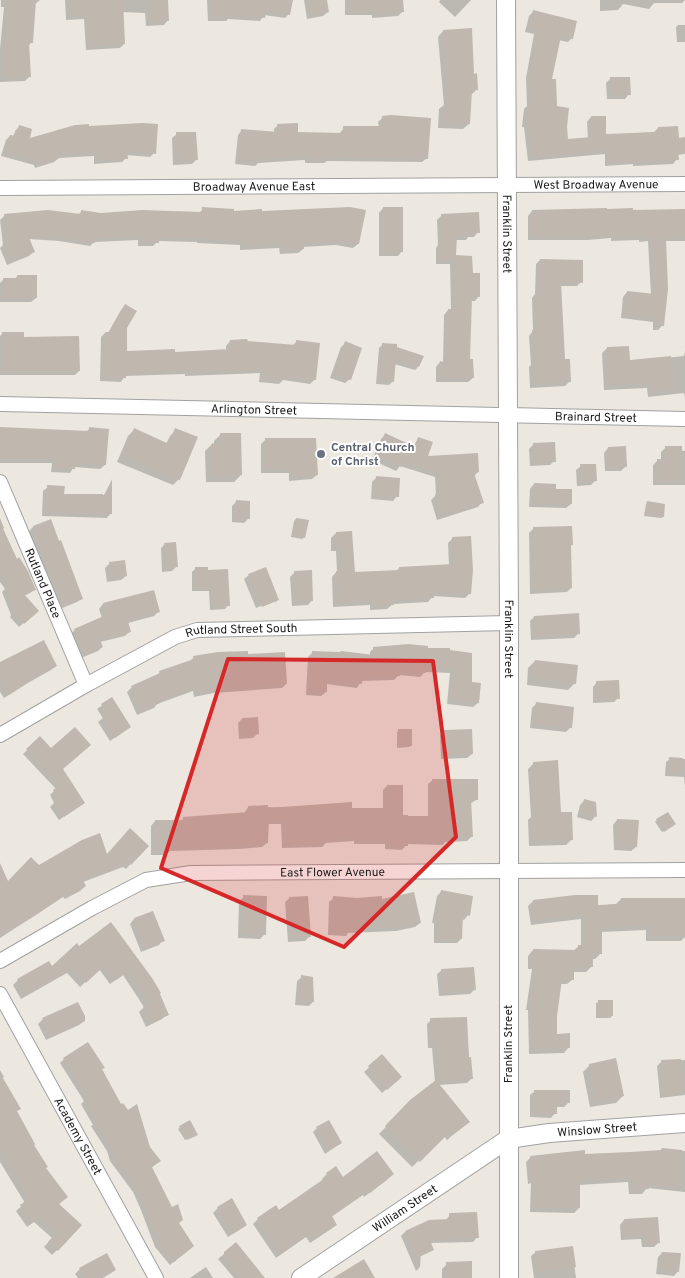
<svg xmlns="http://www.w3.org/2000/svg" width="685" height="1278" font-family="Overpass,sans-serif">
<style>
.shadow{fill:#0003}
.building{fill:#c0b7af}
.lines{fill:none;stroke-linecap:round;stroke-linejoin:round}
.minor-casing{stroke:#a1a1a1;stroke-width:16}
.tertiary-casing{stroke:#a1a1a1;stroke-width:20}
.minor{stroke:#fff;stroke-width:14}
.tertiary{stroke:#fff;stroke-width:18}
.marked{fill:#d62828;fill-opacity:0.2;stroke:#d62828;stroke-width:4;stroke-linejoin:round}
.worship-dot{fill:#6b7280;stroke:#fff;stroke-width:2}
.labels{text-anchor:middle;stroke-width:4;stroke-linejoin:round;paint-order:stroke}
.street-label{font-size:12px;fill:#1a1a1a;stroke:#fff}
.worship-label{font-size:12px;font-weight:bold;fill:#5b616d;stroke:#fff;text-anchor:start}
</style>
<rect width="100%" height="100%" fill="#ece8e0"/>
<g class="shadow">
<path d="M 1,0 L 40,0 L 34,5 L 31,43 L 28,46 L 30,76 L 25,81 L 0,82 L 0,49 L 4,7 L 1,7 Z"/>
<path d="M 65,0 L 167,0 L 168,20 L 164,25 L 146,26 L 145,13 L 122,12 L 124,44 L 120,48 L 86,50 L 84,19 L 66,20 Z"/>
<path d="M 207,0 L 291,0 L 289,14 L 285,18 L 264,15 L 260,21 L 228,19 L 226,21 L 208,21 Z"/>
<path d="M 304,0 L 326,0 L 328,12 L 323,16 L 307,19 Z"/>
<path d="M 345,0 L 402,0 L 402,12 L 398,16 L 372,18 L 372,15 L 345,15 Z"/>
<path d="M 440,0 L 471,0 L 455,17 L 439,2 Z"/>
<path d="M 600,0 L 685,0 L 682,3 L 654,3 L 649,9 L 623,4 L 618,10 L 600,11 Z"/>
<path d="M 533,12 L 572,38 L 568,42 L 558,40 L 550,80 L 556,108 L 566,127 L 567,140 L 588,139 L 587,122 L 591,117 L 605,135 L 654,132 L 658,128 L 678,139 L 685,139 L 685,154 L 677,155 L 677,159 L 673,164 L 633,166 L 633,164 L 605,166 L 605,154 L 528,161 L 524,127 L 522,127 L 524,109 L 527,106 L 526,78 L 534,34 L 525,32 L 529,16 Z"/>
<path d="M 678,25 L 685,25 L 685,42 L 677,42 L 676,27 Z"/>
<path d="M 443,31 L 473,75 L 477,89 L 471,95 L 469,124 L 463,129 L 438,128 L 439,109 L 444,105 L 438,37 Z"/>
<path d="M 611,78 L 629,94 L 625,99 L 607,99 L 606,83 Z"/>
<path d="M 383,117 L 427,158 L 422,162 L 327,161 L 324,163 L 305,163 L 305,160 L 258,163 L 255,166 L 235,164 L 238,135 L 242,130 L 274,133 L 274,129 L 278,125 L 297,133 L 339,134 L 344,128 L 379,127 L 378,122 Z"/>
<path d="M 19,127 L 28,139 L 87,128 L 154,153 L 150,157 L 126,155 L 126,158 L 122,162 L 94,164 L 94,156 L 59,158 L 54,162 L 35,168 L 34,165 L 1,156 L 6,140 L 10,136 L 13,137 L 15,131 Z"/>
<path d="M 177,134 L 196,160 L 192,164 L 173,165 L 172,138 Z"/>
<path d="M 383,208 L 402,251 L 398,256 L 379,256 L 379,213 Z"/>
<path d="M 203,209 L 232,212 L 364,211 L 358,244 L 353,248 L 336,245 L 303,247 L 303,249 L 298,253 L 280,254 L 279,248 L 240,250 L 240,245 L 197,243 L 197,242 L 158,241 L 153,246 L 138,246 L 138,240 L 94,242 L 90,246 L 59,241 L 29,239 L 34,251 L 29,256 L 7,265 L 0,248 L 3,245 L 0,220 L 5,215 L 78,215 L 82,211 L 101,214 L 199,213 Z"/>
<path d="M 532,211 L 685,211 L 685,241 L 665,241 L 662,326 L 658,330 L 653,330 L 653,322 L 621,318 L 623,297 L 627,292 L 651,295 L 648,241 L 639,242 L 639,240 L 611,241 L 611,238 L 588,240 L 528,240 L 528,216 Z"/>
<path d="M 441,216 L 478,232 L 474,237 L 468,237 L 466,240 L 455,240 L 455,256 L 472,274 L 479,296 L 475,301 L 470,301 L 469,361 L 473,378 L 468,382 L 436,382 L 436,367 L 440,362 L 443,363 L 444,315 L 448,310 L 451,310 L 450,264 L 436,264 L 436,248 L 438,245 L 437,220 Z"/>
<path d="M 540,260 L 581,282 L 577,286 L 560,286 L 564,361 L 570,381 L 565,386 L 530,388 L 529,367 L 531,365 L 529,336 L 533,331 L 532,298 L 535,294 L 536,264 Z"/>
<path d="M 18,276 L 36,298 L 31,302 L 0,302 L 0,283 L 4,279 L 14,279 Z"/>
<path d="M 125,306 L 126,353 L 174,354 L 226,351 L 226,346 L 230,341 L 292,346 L 297,341 L 315,379 L 310,384 L 283,380 L 279,384 L 259,382 L 260,373 L 185,376 L 185,374 L 125,376 L 121,382 L 100,381 L 101,337 L 105,333 L 108,333 L 121,310 Z"/>
<path d="M 3,333 L 23,339 L 79,371 L 75,375 L 0,375 L 0,336 Z"/>
<path d="M 346,343 L 350,379 L 345,383 L 330,378 L 341,347 Z"/>
<path d="M 383,344 L 396,348 L 418,367 L 415,370 L 394,364 L 393,381 L 389,385 L 376,384 L 379,348 Z"/>
<path d="M 607,348 L 629,362 L 684,356 L 685,351 L 685,398 L 684,393 L 648,397 L 647,388 L 604,390 L 602,353 Z"/>
<path d="M 0,428 L 86,432 L 89,429 L 105,465 L 100,469 L 74,467 L 70,473 L 51,472 L 52,463 L 0,463 Z"/>
<path d="M 134,430 L 166,444 L 170,436 L 176,430 L 179,479 L 173,485 L 117,462 L 128,436 Z"/>
<path d="M 221,434 L 241,475 L 234,482 L 206,482 L 205,451 L 212,444 L 214,445 L 214,441 Z"/>
<path d="M 385,435 L 413,447 L 418,439 L 427,457 L 478,472 L 474,476 L 482,502 L 478,507 L 437,520 L 431,500 L 436,495 L 435,477 L 400,466 L 396,471 L 372,460 L 381,439 Z"/>
<path d="M 265,440 L 317,475 L 312,479 L 289,481 L 289,473 L 261,473 L 261,444 Z"/>
<path d="M 534,444 L 554,461 L 550,465 L 530,466 L 529,449 Z"/>
<path d="M 666,447 L 685,451 L 685,485 L 653,485 L 653,465 L 658,460 L 661,460 L 661,452 Z"/>
<path d="M 608,448 L 625,467 L 621,471 L 605,471 L 604,453 Z"/>
<path d="M 581,466 L 595,481 L 591,485 L 577,486 L 576,470 Z"/>
<path d="M 376,478 L 397,496 L 393,501 L 371,499 L 372,482 Z"/>
<path d="M 111,482 L 111,513 L 107,518 L 42,516 L 43,491 L 48,487 L 63,495 L 104,495 Z"/>
<path d="M 534,484 L 555,490 L 571,504 L 566,508 L 529,507 L 530,489 Z"/>
<path d="M 236,502 L 249,518 L 244,523 L 232,522 L 232,506 Z"/>
<path d="M 648,502 L 663,517 L 661,518 L 644,516 L 646,504 Z"/>
<path d="M 0,518 L 4,528 L 2,530 L 16,561 L 35,589 L 30,593 L 24,596 L 33,615 L 19,627 L 10,617 L 11,615 L 2,592 L 5,589 L 0,582 Z"/>
<path d="M 296,519 L 304,537 L 302,539 L 291,537 L 294,521 Z"/>
<path d="M 50,521 L 81,599 L 77,602 L 60,609 L 49,586 L 29,531 L 33,527 Z"/>
<path d="M 533,529 L 572,545 L 570,547 L 571,588 L 567,592 L 530,594 L 529,533 Z"/>
<path d="M 336,533 L 354,574 L 396,572 L 399,568 L 449,566 L 448,543 L 453,538 L 470,593 L 465,598 L 433,596 L 428,602 L 393,604 L 387,609 L 370,610 L 370,605 L 333,607 L 332,577 L 337,571 L 336,551 L 331,551 L 331,538 Z"/>
<path d="M 165,544 L 176,567 L 172,571 L 162,572 L 161,548 Z"/>
<path d="M 109,564 L 126,576 L 121,580 L 107,582 L 105,568 Z"/>
<path d="M 196,568 L 228,605 L 225,609 L 210,610 L 209,591 L 192,591 L 192,572 Z"/>
<path d="M 295,572 L 312,600 L 308,605 L 292,606 L 290,577 Z"/>
<path d="M 249,575 L 278,599 L 275,603 L 275,600 L 256,608 L 244,579 Z"/>
<path d="M 103,604 L 159,611 L 154,616 L 128,623 L 130,631 L 125,636 L 100,642 L 102,647 L 98,651 L 81,658 L 70,634 L 75,630 L 102,618 L 99,609 Z"/>
<path d="M 534,617 L 578,634 L 574,638 L 531,640 L 530,621 Z"/>
<path d="M 374,648 L 449,649 L 471,684 L 478,703 L 473,707 L 447,704 L 450,673 L 425,672 L 420,677 L 399,675 L 394,680 L 361,681 L 357,688 L 326,684 L 326,692 L 321,696 L 306,695 L 308,657 L 313,652 L 370,656 L 370,652 Z"/>
<path d="M 247,656 L 286,684 L 282,688 L 214,693 L 194,697 L 193,691 L 157,704 L 154,708 L 137,715 L 127,692 L 132,687 L 156,677 L 160,672 L 189,662 L 194,657 Z"/>
<path d="M 535,661 L 575,683 L 568,690 L 527,685 L 528,668 Z"/>
<path d="M 0,664 L 56,666 L 51,670 L 26,684 L 4,698 L 0,692 Z"/>
<path d="M 597,682 L 618,698 L 614,702 L 593,703 L 593,687 Z"/>
<path d="M 112,698 L 130,727 L 110,741 L 98,722 L 103,718 L 97,709 Z"/>
<path d="M 536,704 L 571,727 L 566,732 L 530,728 L 532,708 Z"/>
<path d="M 242,719 L 257,734 L 253,738 L 239,739 L 238,723 Z"/>
<path d="M 399,730 L 411,746 L 409,747 L 397,748 L 397,732 Z"/>
<path d="M 445,731 L 472,754 L 467,758 L 441,759 L 440,735 Z"/>
<path d="M 40,738 L 83,803 L 59,820 L 50,807 L 54,803 L 50,795 L 56,789 L 23,754 Z"/>
<path d="M 670,759 L 685,759 L 685,786 L 684,777 L 665,776 L 666,762 Z"/>
<path d="M 534,763 L 572,839 L 566,845 L 529,846 L 528,820 L 531,817 L 528,769 Z"/>
<path d="M 433,780 L 476,800 L 470,804 L 472,836 L 467,841 L 445,842 L 443,845 L 407,844 L 402,850 L 385,849 L 385,844 L 354,844 L 354,841 L 326,843 L 322,847 L 282,848 L 281,824 L 267,824 L 267,843 L 262,847 L 240,849 L 170,851 L 166,855 L 151,855 L 151,826 L 155,821 L 181,821 L 184,818 L 244,814 L 248,807 L 383,809 L 383,790 L 387,786 L 402,816 L 407,818 L 428,818 L 428,784 Z"/>
<path d="M 585,800 L 595,817 L 591,821 L 577,817 L 580,805 Z"/>
<path d="M 617,820 L 636,847 L 631,851 L 614,850 L 613,825 Z"/>
<path d="M 657,820 L 673,826 L 662,832 L 655,822 Z"/>
<path d="M 147,846 L 126,869 L 123,867 L 83,882 L 85,886 L 80,891 L 65,899 L 63,897 L 0,938 L 0,866 L 8,883 L 39,866 L 107,856 Z"/>
<path d="M 441,892 L 468,915 L 464,920 L 461,919 L 461,939 L 457,943 L 434,943 L 434,923 L 432,923 L 437,896 Z"/>
<path d="M 244,897 L 265,934 L 260,939 L 238,938 L 239,901 Z"/>
<path d="M 290,898 L 309,937 L 305,941 L 288,942 L 285,902 Z"/>
<path d="M 334,898 L 420,923 L 415,927 L 396,931 L 348,933 L 346,936 L 328,935 L 329,902 Z"/>
<path d="M 621,899 L 685,899 L 685,937 L 681,941 L 646,941 L 646,930 L 601,932 L 600,954 L 595,959 L 592,959 L 592,966 L 586,972 L 573,972 L 573,979 L 567,984 L 560,984 L 556,1016 L 556,1035 L 569,1047 L 564,1053 L 529,1054 L 528,1010 L 526,1010 L 532,969 L 528,969 L 528,956 L 533,950 L 573,951 L 579,946 L 581,946 L 581,919 L 531,925 L 528,906 L 533,901 L 597,906 L 616,904 Z"/>
<path d="M 152,912 L 163,940 L 159,945 L 141,952 L 130,924 L 134,919 Z"/>
<path d="M 111,924 L 158,994 L 167,1014 L 162,1019 L 146,1027 L 139,1012 L 144,1007 L 123,975 L 110,984 L 99,969 L 80,987 L 67,973 L 21,999 L 13,985 L 18,980 L 52,968 Z"/>
<path d="M 442,970 L 474,990 L 470,994 L 439,996 L 437,974 Z"/>
<path d="M 302,977 L 313,1002 L 309,1006 L 295,1005 L 297,981 Z"/>
<path d="M 598,1002 L 612,1016 L 610,1018 L 596,1018 L 596,1003 Z"/>
<path d="M 77,1003 L 84,1021 L 79,1025 L 46,1040 L 38,1024 L 43,1019 Z"/>
<path d="M 431,1020 L 468,1058 L 471,1079 L 467,1083 L 439,1085 L 468,1122 L 447,1140 L 444,1136 L 412,1167 L 379,1134 L 411,1101 L 435,1082 L 432,1048 L 428,1048 L 427,1024 Z"/>
<path d="M 382,1056 L 396,1081 L 382,1093 L 364,1072 Z"/>
<path d="M 64,1059 L 101,1070 L 121,1106 L 159,1161 L 151,1168 L 178,1223 L 188,1250 L 170,1265 L 155,1247 L 141,1210 L 133,1192 L 110,1161 L 107,1151 L 91,1126 L 93,1125 L 81,1104 L 84,1101 L 60,1063 Z"/>
<path d="M 685,1060 L 685,1095 L 660,1098 L 657,1066 L 661,1062 Z"/>
<path d="M 590,1065 L 623,1096 L 616,1103 L 590,1107 L 583,1072 Z"/>
<path d="M 0,1070 L 4,1077 L 2,1079 L 16,1112 L 45,1168 L 58,1204 L 57,1250 L 52,1255 L 44,1247 L 52,1238 L 34,1222 L 27,1227 L 16,1211 L 25,1203 L 0,1162 Z"/>
<path d="M 535,1091 L 569,1102 L 564,1107 L 555,1107 L 555,1113 L 551,1118 L 530,1117 L 530,1095 Z"/>
<path d="M 180,1127 L 196,1134 L 185,1140 L 178,1129 Z"/>
<path d="M 317,1128 L 341,1143 L 325,1154 L 313,1132 Z"/>
<path d="M 662,1149 L 685,1151 L 685,1192 L 647,1188 L 642,1194 L 629,1194 L 628,1182 L 579,1185 L 579,1208 L 574,1213 L 530,1212 L 531,1183 L 528,1184 L 526,1162 L 531,1157 L 660,1151 Z"/>
<path d="M 327,1174 L 343,1179 L 388,1179 L 364,1197 L 363,1195 L 331,1217 L 336,1224 L 331,1229 L 310,1243 L 306,1237 L 276,1258 L 253,1224 L 258,1219 L 278,1211 L 323,1181 L 322,1179 Z"/>
<path d="M 218,1208 L 246,1225 L 228,1237 L 213,1213 Z"/>
<path d="M 450,1215 L 477,1237 L 473,1242 L 430,1243 L 421,1250 L 420,1267 L 416,1271 L 401,1236 L 405,1232 L 429,1221 L 445,1221 Z"/>
<path d="M 624,1220 L 659,1242 L 654,1247 L 642,1247 L 641,1239 L 621,1240 L 620,1225 Z"/>
<path d="M 236,1244 L 256,1278 L 234,1278 L 218,1259 Z"/>
<path d="M 572,1248 L 576,1278 L 534,1278 L 531,1256 L 536,1252 Z"/>
<path d="M 662,1253 L 678,1271 L 674,1276 L 656,1274 L 658,1257 Z"/>
<path d="M 447,1264 L 471,1278 L 442,1278 L 442,1269 Z"/>
<path d="M 206,1267 L 213,1278 L 190,1278 Z"/>
<path d="M 80,1269 L 115,1270 L 103,1278 L 78,1278 L 75,1274 Z"/>
</g>
<g class="building">
<path d="M 8,0 L 36,0 L 33,43 L 29,43 L 31,77 L 4,78 L 3,58 Z"/>
<path d="M 69,0 L 123,0 L 125,44 L 89,46 L 88,15 L 70,16 Z"/>
<path d="M 149,0 L 168,0 L 169,21 L 150,22 Z"/>
<path d="M 211,0 L 293,0 L 290,15 L 266,11 L 265,18 L 232,15 L 232,17 L 212,17 Z"/>
<path d="M 308,0 L 327,0 L 329,12 L 311,15 Z"/>
<path d="M 349,0 L 403,0 L 404,12 L 376,14 L 376,11 L 349,12 Z"/>
<path d="M 533,10 L 577,21 L 573,39 L 561,36 L 552,79 L 556,79 L 557,106 L 569,108 L 567,127 L 568,139 L 592,137 L 591,116 L 606,116 L 606,134 L 658,132 L 658,127 L 678,126 L 679,138 L 685,137 L 685,151 L 678,151 L 679,160 L 609,163 L 608,150 L 532,157 L 528,123 L 526,123 L 528,103 L 531,103 L 529,73 L 538,30 L 528,28 Z"/>
<path d="M 472,28 L 474,74 L 477,73 L 478,90 L 472,90 L 470,124 L 444,123 L 445,102 L 449,102 L 443,30 Z"/>
<path d="M 610,77 L 630,77 L 631,95 L 611,95 Z"/>
<path d="M 391,115 L 431,118 L 428,159 L 330,157 L 330,159 L 309,159 L 309,156 L 261,159 L 261,162 L 239,160 L 241,129 L 278,132 L 277,124 L 298,123 L 298,132 L 343,133 L 343,126 L 383,126 L 382,116 Z"/>
<path d="M 142,123 L 158,124 L 156,154 L 127,151 L 128,159 L 98,160 L 98,152 L 58,154 L 60,158 L 39,164 L 38,161 L 5,152 L 10,135 L 16,136 L 19,125 L 32,129 L 30,138 L 75,125 L 89,124 L 89,126 Z"/>
<path d="M 176,132 L 196,132 L 198,160 L 177,161 Z"/>
<path d="M 202,207 L 234,209 L 234,211 L 262,209 L 262,211 L 350,207 L 366,210 L 359,244 L 341,241 L 304,243 L 304,249 L 284,250 L 283,244 L 244,246 L 244,241 L 201,239 L 201,238 L 159,238 L 159,243 L 141,242 L 141,237 L 96,238 L 95,243 L 64,238 L 28,235 L 35,252 L 12,261 L 4,242 L 7,241 L 4,214 L 48,210 L 81,214 L 81,210 L 101,213 L 142,210 L 202,212 Z"/>
<rect x="383" y="207" width="20" height="45"/>
<path d="M 607,208 L 607,209 L 633,208 L 633,210 L 685,209 L 685,237 L 666,238 L 668,289 L 664,326 L 657,326 L 656,318 L 624,314 L 627,291 L 655,294 L 652,238 L 643,238 L 643,236 L 615,237 L 615,234 L 593,236 L 532,236 L 532,210 Z"/>
<path d="M 479,212 L 480,233 L 471,233 L 471,236 L 457,236 L 456,255 L 472,256 L 473,273 L 480,273 L 480,297 L 472,297 L 470,359 L 473,359 L 474,378 L 440,378 L 440,361 L 447,363 L 448,309 L 455,309 L 454,260 L 440,261 L 439,242 L 442,242 L 441,214 Z"/>
<path d="M 540,259 L 583,260 L 583,283 L 561,282 L 565,359 L 570,359 L 571,382 L 534,384 L 533,361 L 535,361 L 532,330 L 537,330 L 536,292 L 539,292 Z"/>
<path d="M 17,275 L 37,275 L 37,298 L 3,298 L 3,278 L 18,278 Z"/>
<path d="M 125,304 L 137,311 L 127,328 L 127,351 L 175,349 L 175,352 L 230,349 L 230,340 L 247,339 L 248,341 L 296,345 L 296,340 L 320,343 L 316,380 L 285,376 L 285,380 L 263,378 L 264,370 L 232,372 L 232,370 L 189,372 L 189,370 L 126,373 L 126,378 L 104,378 L 105,332 L 109,332 Z"/>
<path d="M 2,332 L 24,332 L 24,337 L 79,336 L 80,371 L 3,371 Z"/>
<path d="M 345,341 L 362,348 L 351,380 L 334,373 Z"/>
<path d="M 382,343 L 397,344 L 397,347 L 424,356 L 419,367 L 396,359 L 394,382 L 379,380 Z"/>
<path d="M 629,346 L 630,360 L 671,356 L 675,390 L 653,392 L 652,383 L 608,385 L 607,347 Z"/>
<path d="M 0,427 L 89,431 L 89,427 L 109,429 L 106,465 L 76,463 L 75,469 L 55,468 L 56,459 L 0,458 Z"/>
<path d="M 134,428 L 169,444 L 175,428 L 198,437 L 180,480 L 122,456 Z"/>
<path d="M 220,433 L 241,433 L 242,475 L 212,476 L 212,443 L 221,446 Z"/>
<path d="M 385,433 L 415,447 L 418,437 L 433,442 L 428,456 L 478,453 L 479,472 L 474,473 L 484,503 L 442,516 L 435,494 L 440,493 L 439,473 L 401,461 L 401,467 L 375,455 Z"/>
<path d="M 265,438 L 316,438 L 318,475 L 293,477 L 293,470 L 265,469 Z"/>
<path d="M 555,442 L 556,462 L 534,463 L 533,443 Z"/>
<path d="M 626,446 L 627,467 L 609,468 L 608,447 Z"/>
<path d="M 665,446 L 682,446 L 682,481 L 657,481 L 657,459 L 665,459 Z"/>
<path d="M 580,464 L 596,464 L 597,481 L 581,482 Z"/>
<path d="M 376,476 L 400,478 L 399,497 L 375,495 Z"/>
<path d="M 112,479 L 112,514 L 46,512 L 47,485 L 65,486 L 64,494 L 103,494 L 103,500 Z"/>
<path d="M 534,483 L 556,484 L 556,489 L 572,489 L 572,504 L 533,503 Z"/>
<path d="M 236,500 L 250,501 L 250,519 L 235,519 Z"/>
<path d="M 647,501 L 665,504 L 664,517 L 645,514 Z"/>
<path d="M 296,518 L 309,520 L 305,538 L 293,535 Z"/>
<path d="M 51,519 L 59,541 L 61,540 L 83,599 L 64,606 L 56,585 L 54,582 L 53,583 L 33,526 Z"/>
<path d="M 0,522 L 17,559 L 19,557 L 28,571 L 36,590 L 24,594 L 39,611 L 24,624 L 13,612 L 15,610 L 5,586 L 9,585 L 0,572 Z"/>
<path d="M 572,526 L 573,545 L 571,545 L 572,588 L 534,590 L 533,527 Z"/>
<path d="M 352,531 L 355,572 L 399,570 L 399,567 L 453,564 L 452,537 L 471,536 L 473,570 L 471,594 L 434,592 L 434,598 L 393,600 L 394,605 L 374,606 L 374,600 L 338,603 L 336,571 L 342,570 L 341,546 L 336,547 L 336,532 Z"/>
<path d="M 176,542 L 178,567 L 166,568 L 164,543 Z"/>
<path d="M 125,560 L 127,576 L 111,578 L 109,562 Z"/>
<path d="M 195,567 L 208,567 L 208,570 L 228,569 L 230,606 L 213,607 L 212,588 L 195,588 Z"/>
<path d="M 266,567 L 279,600 L 262,607 L 248,574 Z"/>
<path d="M 312,570 L 313,601 L 296,602 L 294,571 Z"/>
<path d="M 154,590 L 160,612 L 128,621 L 131,632 L 100,640 L 103,647 L 85,655 L 74,629 L 106,615 L 103,603 Z"/>
<path d="M 579,613 L 580,634 L 535,636 L 534,616 Z"/>
<path d="M 44,640 L 57,666 L 32,680 L 9,695 L 0,681 L 0,662 Z"/>
<path d="M 408,644 L 428,646 L 428,648 L 450,648 L 450,650 L 472,653 L 472,682 L 481,683 L 479,703 L 450,700 L 454,669 L 426,668 L 426,673 L 400,671 L 400,676 L 363,677 L 362,684 L 327,680 L 327,692 L 310,691 L 312,651 L 340,652 L 341,651 L 374,655 L 373,647 Z"/>
<path d="M 248,651 L 248,654 L 285,652 L 287,684 L 220,689 L 198,693 L 198,687 L 159,701 L 160,703 L 142,711 L 131,686 L 160,673 L 159,671 L 194,659 L 193,656 L 218,652 Z"/>
<path d="M 535,660 L 578,665 L 576,684 L 533,678 Z"/>
<path d="M 619,680 L 620,699 L 597,699 L 596,681 Z"/>
<path d="M 112,697 L 131,727 L 115,738 L 102,717 L 107,714 L 101,704 Z"/>
<path d="M 536,702 L 574,707 L 572,728 L 533,724 Z"/>
<path d="M 258,717 L 259,734 L 243,735 L 242,718 Z"/>
<path d="M 75,727 L 91,745 L 63,769 L 85,803 L 64,817 L 54,802 L 59,799 L 53,790 L 60,785 L 26,749 L 40,736 L 51,748 Z"/>
<rect x="398" y="729" width="14" height="17"/>
<path d="M 472,729 L 473,754 L 445,755 L 444,730 Z"/>
<path d="M 669,757 L 683,758 L 682,773 L 668,773 Z"/>
<path d="M 558,760 L 561,812 L 572,812 L 573,840 L 534,841 L 533,813 L 536,813 L 533,762 Z"/>
<path d="M 432,779 L 478,779 L 478,800 L 471,800 L 473,837 L 448,838 L 448,841 L 408,841 L 408,846 L 389,846 L 389,840 L 358,840 L 358,837 L 327,839 L 327,843 L 286,844 L 285,820 L 269,820 L 268,843 L 245,846 L 171,848 L 171,851 L 154,851 L 155,820 L 183,820 L 183,817 L 248,812 L 248,806 L 268,805 L 268,808 L 352,802 L 352,808 L 386,808 L 387,785 L 403,785 L 403,815 L 408,815 L 408,816 L 432,816 Z"/>
<path d="M 584,799 L 596,802 L 597,817 L 581,813 Z"/>
<path d="M 668,812 L 676,824 L 664,832 L 656,819 Z"/>
<path d="M 617,819 L 639,820 L 637,847 L 618,846 Z"/>
<path d="M 130,828 L 149,846 L 131,865 L 129,863 L 83,880 L 86,886 L 70,896 L 68,893 L 36,915 L 0,937 L 0,863 L 8,881 L 31,857 L 39,865 L 82,840 L 100,833 L 107,854 Z"/>
<path d="M 441,890 L 473,896 L 470,916 L 463,914 L 462,939 L 438,939 L 438,919 L 435,920 Z"/>
<path d="M 414,892 L 421,923 L 402,927 L 352,929 L 351,932 L 332,931 L 333,896 L 357,898 L 382,896 L 382,899 Z"/>
<path d="M 243,895 L 267,896 L 266,935 L 242,934 Z"/>
<path d="M 575,895 L 598,895 L 598,905 L 621,904 L 621,898 L 685,898 L 685,936 L 651,936 L 651,925 L 602,928 L 602,954 L 593,954 L 593,967 L 574,967 L 574,980 L 562,979 L 557,1016 L 557,1034 L 570,1033 L 570,1048 L 534,1049 L 533,1005 L 531,1004 L 536,964 L 532,964 L 533,949 L 578,950 L 578,945 L 586,945 L 586,914 L 536,920 L 533,900 Z"/>
<path d="M 308,896 L 311,937 L 292,938 L 289,897 Z"/>
<path d="M 153,911 L 165,941 L 145,948 L 134,918 Z"/>
<path d="M 111,922 L 152,978 L 161,993 L 160,994 L 169,1015 L 151,1023 L 143,1006 L 150,1003 L 129,971 L 116,980 L 105,965 L 86,983 L 72,968 L 27,995 L 17,979 L 49,961 L 52,966 L 77,943 L 79,946 Z"/>
<path d="M 474,967 L 476,990 L 443,992 L 441,969 Z"/>
<path d="M 301,975 L 313,977 L 314,1002 L 299,1001 Z"/>
<rect x="598" y="1000" width="15" height="16"/>
<path d="M 78,1002 L 85,1016 L 85,1021 L 51,1037 L 42,1018 Z"/>
<path d="M 467,1017 L 469,1057 L 471,1057 L 473,1079 L 439,1082 L 436,1044 L 432,1044 L 430,1018 Z"/>
<path d="M 88,1042 L 105,1068 L 102,1069 L 121,1104 L 123,1103 L 128,1110 L 137,1104 L 150,1147 L 161,1161 L 152,1167 L 172,1207 L 178,1204 L 183,1220 L 179,1223 L 194,1246 L 174,1262 L 159,1243 L 145,1205 L 137,1188 L 114,1157 L 111,1146 L 95,1121 L 96,1120 L 84,1099 L 89,1097 L 63,1058 Z"/>
<path d="M 382,1054 L 402,1077 L 387,1090 L 368,1066 Z"/>
<path d="M 616,1058 L 624,1096 L 596,1101 L 589,1064 Z"/>
<path d="M 681,1059 L 684,1093 L 664,1095 L 661,1060 Z"/>
<path d="M 0,1073 L 21,1109 L 17,1111 L 35,1144 L 34,1145 L 48,1167 L 46,1168 L 68,1197 L 59,1204 L 82,1225 L 58,1251 L 48,1242 L 56,1233 L 39,1218 L 32,1223 L 20,1205 L 30,1198 L 0,1149 Z"/>
<path d="M 436,1080 L 470,1122 L 454,1134 L 451,1131 L 420,1162 L 385,1126 L 410,1100 Z"/>
<path d="M 534,1090 L 570,1090 L 570,1103 L 557,1103 L 557,1114 L 534,1114 Z"/>
<path d="M 190,1120 L 198,1135 L 187,1140 L 179,1126 Z"/>
<path d="M 329,1120 L 342,1143 L 330,1150 L 316,1127 Z"/>
<path d="M 662,1148 L 682,1150 L 679,1187 L 648,1184 L 649,1189 L 633,1190 L 633,1178 L 580,1180 L 580,1208 L 535,1208 L 535,1179 L 533,1179 L 530,1156 L 585,1150 L 585,1154 L 631,1152 L 661,1150 Z"/>
<path d="M 377,1151 L 394,1174 L 370,1193 L 368,1191 L 332,1216 L 337,1225 L 315,1239 L 311,1233 L 281,1254 L 257,1218 L 276,1205 L 279,1210 L 328,1176 L 326,1173 L 336,1166 L 343,1177 Z"/>
<path d="M 232,1198 L 247,1225 L 233,1234 L 217,1207 Z"/>
<path d="M 477,1212 L 479,1238 L 430,1240 L 434,1250 L 417,1258 L 405,1231 L 429,1220 L 449,1219 L 449,1213 Z"/>
<path d="M 658,1217 L 660,1243 L 646,1244 L 645,1235 L 625,1236 L 624,1219 Z"/>
<path d="M 236,1242 L 265,1278 L 241,1278 L 227,1260 L 224,1257 L 224,1252 Z"/>
<path d="M 573,1246 L 576,1267 L 538,1272 L 535,1251 Z"/>
<path d="M 662,1252 L 681,1253 L 679,1272 L 660,1270 Z"/>
<path d="M 107,1253 L 116,1270 L 102,1278 L 84,1278 L 79,1268 Z"/>
<path d="M 364,1259 L 375,1278 L 333,1278 Z"/>
<path d="M 472,1261 L 472,1278 L 447,1278 L 446,1262 Z"/>
</g>
<g class="lines">
<g class="minor-casing">
<g id="minor">
<path id="s1" d="M 0,188 L 685,184"/>
<path id="s2" d="M 0,404 L 685,419"/>
<path id="s3" d="M 0,482 L 86,685"/>
<path id="s4" d="M 0,735 L 86,685 L 175,637 L 197,630 L 509,623"/>
<path id="s5" d="M 0,961 L 92,908 L 146,880 L 191,873 L 685,870"/>
<path id="s6" d="M 0,994 L 156,1278"/>
</g>
</g>
<g class="tertiary-casing">
<g id="tertiary">
<path id="s7" d="M 506,0 L 509,623 L 509,1278"/>
<path id="s8" d="M 301,1278 L 508,1139 L 549,1133 L 685,1123"/>
</g>
</g>
<use href="#minor" class="minor"/>
<use href="#tertiary" class="tertiary"/>
</g>
<path class="marked" d="M 228,659 L 433,661 L 456,837 L 344,947 L 161,868 Z"/>
<circle class="worship-dot" cx="321" cy="454" r="5"/>
<g class="labels">
<g class="street-label">
<text dy="4" stroke="none"><textPath href="#s1" startOffset="596">West Broadway Avenue</textPath></text>
<text dy="4" stroke="none"><textPath href="#s1" startOffset="254">Broadway Avenue East</textPath></text>
<text dy="4" stroke="none"><textPath href="#s7" startOffset="234">Franklin Street</textPath></text>
<text dy="4" stroke="none"><textPath href="#s2" startOffset="254">Arlington Street</textPath></text>
<text dy="4" stroke="none"><textPath href="#s2" startOffset="596">Brainard Street</textPath></text>
<text dy="4" stroke="none"><textPath href="#s3" startOffset="110">Rutland Place</textPath></text>
<text dy="4" stroke="none"><textPath href="#s4" startOffset="268">Rutland Street South</textPath></text>
<text dy="4" stroke="none"><textPath href="#s7" startOffset="639">Franklin Street</textPath></text>
<text dy="4" stroke="none"><textPath href="#s5" startOffset="354">East Flower Avenue</textPath></text>
<text transform="translate(508 1044) rotate(-90)" y="4">Franklin Street</text>
<text dy="4" stroke="none"><textPath href="#s8" startOffset="339">Winslow Street</textPath></text>
<text dy="4" stroke="none"><textPath href="#s6" startOffset="162">Academy Street</textPath></text>
<text dy="4" stroke="none"><textPath href="#s8" startOffset="125">William Street</textPath></text>
</g>
<g class="worship-label">
<text x="331" y="451">Central Church<tspan x="331" dy="14">of Christ</tspan></text>
</g>
</g>
</svg>
